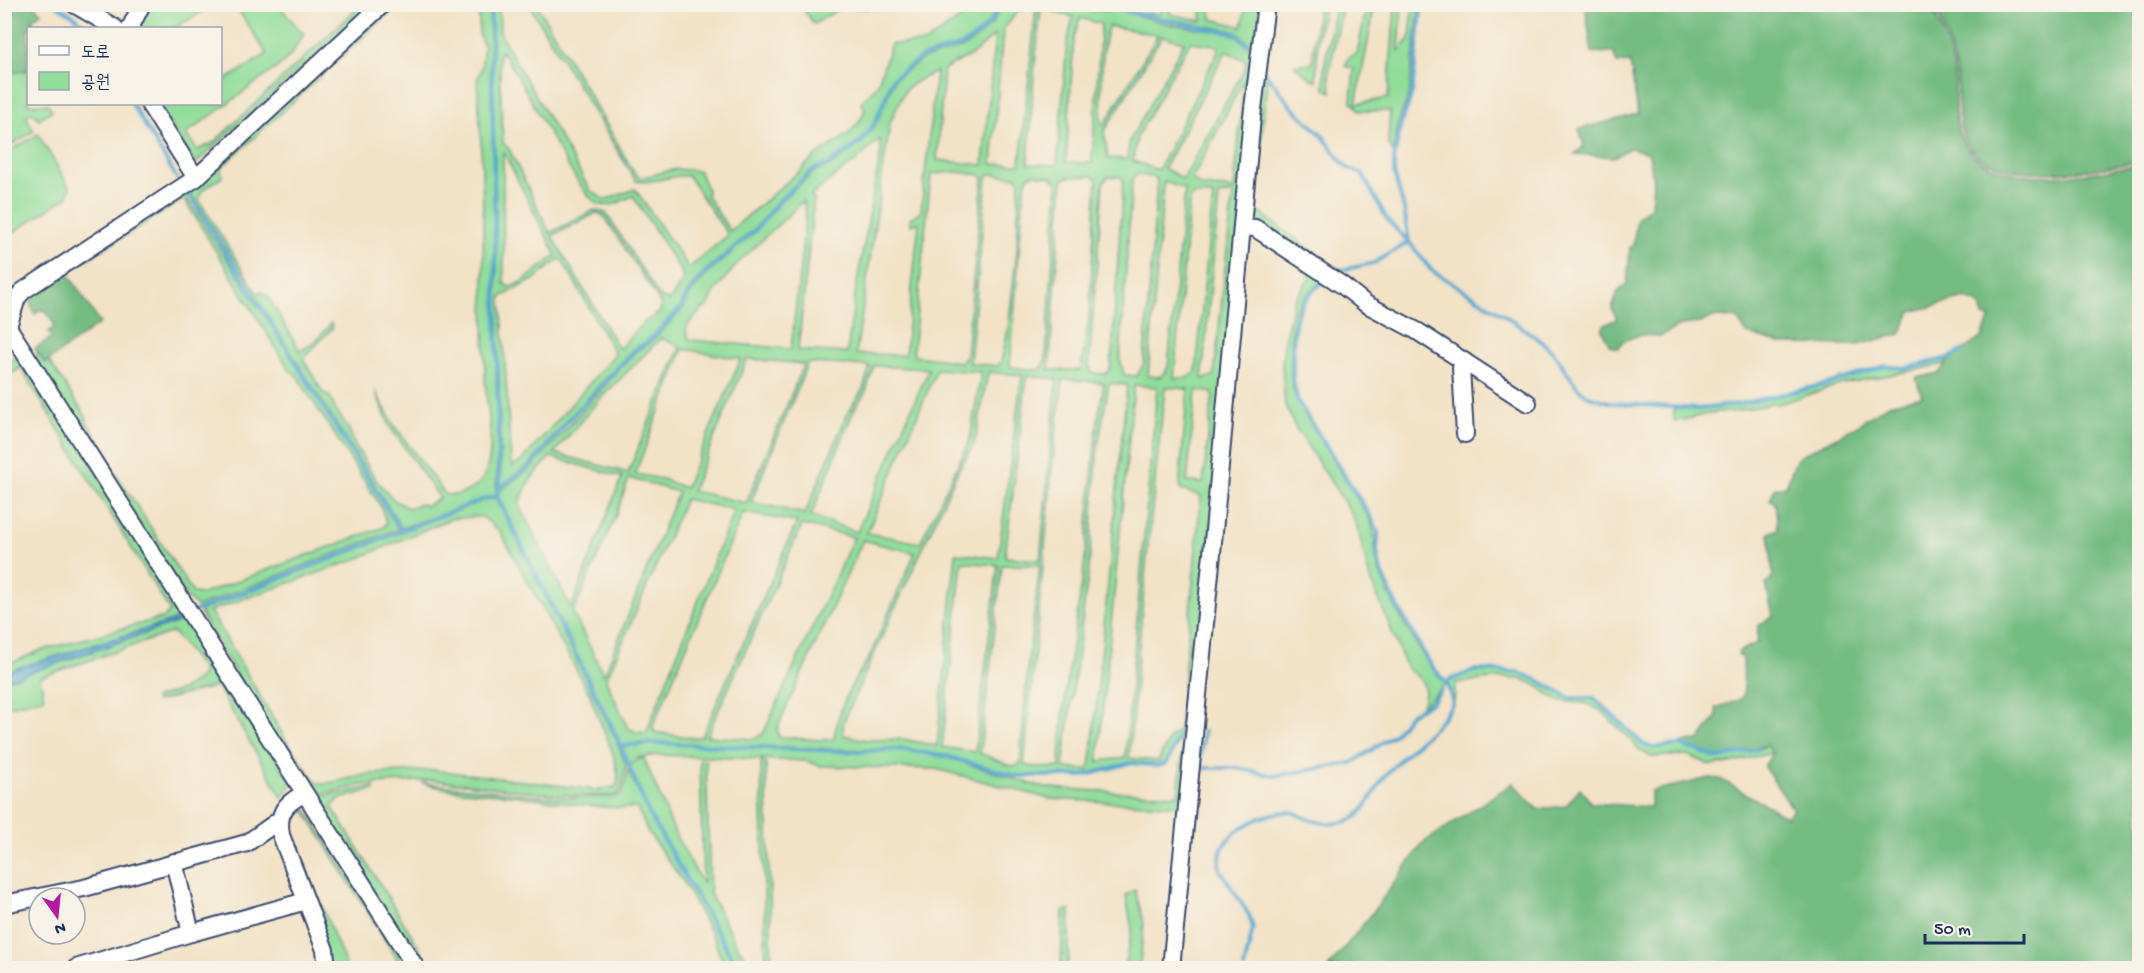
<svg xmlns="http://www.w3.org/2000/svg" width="2144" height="973" font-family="'Gochi Hand','Poor Story',sans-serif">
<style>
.green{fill:#91dd9a;stroke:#56867c;stroke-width:1.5;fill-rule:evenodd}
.forest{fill:#74bc82;stroke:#487670;stroke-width:1.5}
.water{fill:#57a8d2;stroke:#396c98;stroke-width:1.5}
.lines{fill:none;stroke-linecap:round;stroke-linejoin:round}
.stream{stroke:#57a8d2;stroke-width:4}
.minor-casing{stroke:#3b4a6e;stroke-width:20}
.minor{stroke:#fff;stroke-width:16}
</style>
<rect width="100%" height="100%" fill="#f7f3e8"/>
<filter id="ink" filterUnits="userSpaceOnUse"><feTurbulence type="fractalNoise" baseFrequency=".0167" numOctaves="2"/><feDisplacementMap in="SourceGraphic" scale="12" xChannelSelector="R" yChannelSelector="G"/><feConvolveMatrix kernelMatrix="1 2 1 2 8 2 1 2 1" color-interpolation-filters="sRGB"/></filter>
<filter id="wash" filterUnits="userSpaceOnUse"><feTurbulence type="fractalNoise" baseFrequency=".008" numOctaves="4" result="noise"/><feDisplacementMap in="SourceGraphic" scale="24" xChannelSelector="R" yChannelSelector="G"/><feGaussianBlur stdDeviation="1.35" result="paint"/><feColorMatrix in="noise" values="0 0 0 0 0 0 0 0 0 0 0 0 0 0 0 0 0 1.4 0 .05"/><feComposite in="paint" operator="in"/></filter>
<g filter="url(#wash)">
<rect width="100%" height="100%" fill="#f2e2c6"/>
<g class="green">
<path d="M 146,5 L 214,5 L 174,28 L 134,28 Z"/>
<path d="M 235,5 L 278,5 L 304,34 L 290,56 L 278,67 L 186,134 L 197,150 L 213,143 L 361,5 L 371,5 L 197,162 L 193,160 L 157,104 L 182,104 L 184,106 L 188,104 L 220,104 L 221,83 L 267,54 Z"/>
<path d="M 388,5 L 398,5 L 221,168 L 222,177 L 202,190 L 199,200 L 257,293 L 262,292 L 268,296 L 300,351 L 314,343 L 331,323 L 333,327 L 303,359 L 323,393 L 330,397 L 336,411 L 348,427 L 355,445 L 376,480 L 394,500 L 407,508 L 421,504 L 426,506 L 440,498 L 390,427 L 375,390 L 394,425 L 445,494 C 459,498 481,487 486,472 C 496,444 486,406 485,377 C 483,278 485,178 477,80 L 481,70 L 484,46 L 479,34 L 479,5 L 489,5 L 498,410 L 496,495 L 402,528 L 192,195 L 189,195 L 188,200 L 287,350 L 398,529 L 197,607 L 189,600 L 34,357 L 39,353 L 45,363 L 49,361 L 87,418 L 86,421 L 107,452 L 106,458 L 193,593 L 202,594 L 384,527 L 386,522 L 381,507 L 295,373 L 290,371 L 184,199 L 31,294 L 185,190 Z"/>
<path d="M 492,5 L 499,5 L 500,32 L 509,50 L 590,190 L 605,200 L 635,189 L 689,268 L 728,235 L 688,176 C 671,174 652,185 636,181 L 529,5 L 537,5 L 634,172 L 640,178 L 676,169 L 699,171 L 707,189 L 707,196 L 730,231 L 802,169 C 818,148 859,138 865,108 L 861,102 L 877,86 L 891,44 L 924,43 L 970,12 L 979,13 L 987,5 L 998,5 L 990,21 L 975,36 L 962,44 L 922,56 L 893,77 L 874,123 L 860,141 L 827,164 L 814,168 L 780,198 L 753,230 L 705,271 L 687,292 L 680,307 L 648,340 L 633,349 L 566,421 L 530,464 L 501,486 ZM 501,51 C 523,78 576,194 598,204 C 609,209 622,200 633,196 L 681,271 L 683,280 L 669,301 L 659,296 L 606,213 L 594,210 L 550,233 L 509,149 L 503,143 L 499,55 ZM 503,151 L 556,255 L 522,282 L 511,287 L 504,284 ZM 596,213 L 604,216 L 661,304 L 660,312 L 642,324 L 619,349 L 552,236 ZM 558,260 L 562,260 L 615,354 L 522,461 L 513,466 L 511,462 L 501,297 L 533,280 Z"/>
<path d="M 800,5 L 901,5 L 882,9 L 840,8 L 814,24 Z"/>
<path d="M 1002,5 L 1071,5 L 1094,11 L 1121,11 L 1169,24 L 1228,33 L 1236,36 L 1248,46 L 1250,44 L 1238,33 L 1229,30 L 1138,13 L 1160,13 L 1161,5 L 1170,5 L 1170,14 L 1202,21 L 1200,5 L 1210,5 L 1212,19 L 1242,27 L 1246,5 L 1261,5 L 1184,806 L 1050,799 L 936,769 L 821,766 L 806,761 L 657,755 L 636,758 L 628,764 L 622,747 L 653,744 L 859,752 L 899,750 L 945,757 L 1038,786 L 1062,789 L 1178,795 L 1185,729 L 1178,737 L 1167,762 L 1159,765 L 1130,762 L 1083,775 L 1017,775 L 946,755 L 899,748 L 860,750 L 653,742 L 622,745 L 498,496 L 501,490 L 532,467 L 635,352 L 650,343 L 683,309 L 690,294 L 707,274 L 755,232 L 782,200 L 815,171 L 829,167 L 862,143 L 876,124 L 895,79 L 923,59 L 964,47 L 977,38 L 993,23 ZM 1033,6 L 1036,9 L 1020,164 L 992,164 L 1003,30 L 1018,11 ZM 1041,8 L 1073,17 L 1067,44 L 1057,165 L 1028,164 L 1034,72 ZM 1080,18 L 1101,24 L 1092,163 L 1066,162 L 1074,38 ZM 1109,26 L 1158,35 L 1104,125 L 1101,122 C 1102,100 1100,43 1109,26 ZM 995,35 L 983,165 L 937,160 L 944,69 L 973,54 ZM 1162,36 L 1184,42 L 1130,140 L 1127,159 L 1108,158 L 1104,132 ZM 1190,42 L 1215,45 L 1219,49 L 1158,170 L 1133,161 L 1137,137 ZM 1226,51 L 1246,61 L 1245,68 L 1183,179 L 1164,168 ZM 936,72 L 921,212 L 910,218 L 911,225 L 919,222 L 905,355 L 856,354 L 890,123 C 907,87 900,88 936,72 ZM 1244,80 L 1234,189 L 1201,186 L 1192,179 ZM 880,139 L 881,151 L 856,288 L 847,353 L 798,350 L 814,199 L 811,196 L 832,178 L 854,163 ZM 957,172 L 981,175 L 983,179 L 966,357 L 961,362 L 915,356 L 913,351 L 931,174 ZM 991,174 L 1018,177 L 1019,182 L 1017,250 L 1008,330 L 1001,362 L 998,366 L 970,363 L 987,177 ZM 1034,174 L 1052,177 L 1058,185 L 1046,358 L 1041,370 L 1010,367 L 1024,190 L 1028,176 ZM 1137,174 L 1156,178 L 1157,184 L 1144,363 L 1137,376 L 1124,375 L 1120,359 L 1132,180 ZM 1092,176 L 1097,179 L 1089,319 L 1081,370 L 1049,370 L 1063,179 L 1068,177 ZM 1108,177 L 1122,177 L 1123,180 L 1112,354 L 1110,369 L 1106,374 L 1092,373 L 1089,366 L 1103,183 ZM 1164,182 L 1185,189 L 1168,368 L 1160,377 L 1148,376 ZM 1233,193 L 1214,376 L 1202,379 L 1219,195 ZM 1193,195 L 1213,195 L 1196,372 L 1187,378 L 1174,378 L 1189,203 ZM 803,201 L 806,213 L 791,349 L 690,340 L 686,332 L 687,326 L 701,310 L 708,306 L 715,291 L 738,263 ZM 661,338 L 680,347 L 628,473 L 554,453 L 600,399 ZM 683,349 L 741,359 L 685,488 L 662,479 L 635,474 ZM 747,359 L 804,364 L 746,503 L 692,491 ZM 808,363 L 870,366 L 863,389 L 848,412 L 805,514 L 751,502 ZM 874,366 L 929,369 L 857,532 L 811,516 L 854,410 L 866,391 ZM 937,369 L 981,372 L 970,440 L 920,543 L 867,533 ZM 988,372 L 1022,375 L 998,558 L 956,553 L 937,746 L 904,739 L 867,740 L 843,735 L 843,723 L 858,689 L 959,469 L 975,442 ZM 1027,376 L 1057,379 L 1040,560 L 1005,557 ZM 1063,379 L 1104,383 C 1092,444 1091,506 1084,568 C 1075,635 1061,700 1060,767 L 1044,768 L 1024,765 L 1055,441 ZM 1109,383 L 1127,385 L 1091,762 L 1088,770 L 1063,768 L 1089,567 L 1098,446 ZM 1134,385 L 1157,387 L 1125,758 L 1098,761 ZM 1165,387 L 1188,389 L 1180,478 L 1181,490 L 1201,496 L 1179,730 L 1171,736 L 1158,761 L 1129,758 L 1146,565 ZM 1196,390 L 1213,393 L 1203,483 L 1187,482 ZM 550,457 L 622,477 L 571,608 L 519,504 L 530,480 ZM 629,478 L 678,492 L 604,675 L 573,613 L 616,515 ZM 685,499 L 734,510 L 646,733 L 634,731 L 628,728 L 606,680 ZM 743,513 L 797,522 L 702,736 L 694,738 L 654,732 L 653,726 ZM 802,525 L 854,537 L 763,734 L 754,739 L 707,736 ZM 863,540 L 915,553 L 868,660 C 852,681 837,712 834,739 C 817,742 797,737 779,737 L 777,730 L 782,717 ZM 962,562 L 998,565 L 975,752 L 942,747 ZM 1002,565 L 1040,565 L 1028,663 L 1020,765 L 1011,766 L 980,753 Z"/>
<path d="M 1318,5 L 1325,5 L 1318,36 L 1316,82 L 1294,65 L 1312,63 Z"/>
<path d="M 1335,5 L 1343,5 L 1329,72 L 1331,92 L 1324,88 L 1324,68 Z"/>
<path d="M 1367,5 L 1375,5 L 1356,104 L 1388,98 L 1395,5 L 1402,5 L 1399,51 L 1410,39 L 1413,5 L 1419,5 L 1409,94 L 1398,123 L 1393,153 L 1388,142 L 1390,111 L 1360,111 L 1351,101 L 1354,69 L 1345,66 L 1349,57 L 1357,54 Z"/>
<path d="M 28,69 L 28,104 L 48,104 L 52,110 L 39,119 L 32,112 L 26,116 L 34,131 L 5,149 L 5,74 Z"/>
<path d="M 1262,75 L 1267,80 L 1255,209 L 1336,268 L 1332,271 L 1249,215 Z"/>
<path d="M 38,134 L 70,188 L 67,197 L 5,238 L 5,154 Z"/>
<path d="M 1305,264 L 1327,278 C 1293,300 1291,318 1291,356 C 1291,374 1290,385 1297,402 L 1369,518 C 1378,536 1373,549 1378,567 C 1388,598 1423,662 1446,684 L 1420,708 C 1430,690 1424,679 1407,669 L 1369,575 L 1357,526 L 1349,509 L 1295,427 L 1285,405 L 1282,364 L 1285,336 L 1294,301 L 1310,278 Z"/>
<path d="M 22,353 L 183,608 L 180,616 L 172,621 L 5,673 L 5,666 L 39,651 L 165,617 L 170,611 L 21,368 L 5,377 L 5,363 Z"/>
<path d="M 1950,359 L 1945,364 L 1843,384 L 1778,404 L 1771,402 L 1767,405 L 1731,412 L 1716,412 L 1674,422 L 1674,407 C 1725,413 1777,396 1827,384 L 1840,378 L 1847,379 L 1885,366 L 1907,368 Z"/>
<path d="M 496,498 L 617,742 L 626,766 L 620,792 L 613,796 L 558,795 L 432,780 L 360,785 L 309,797 L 199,611 L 485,500 ZM 471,517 L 483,517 L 501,533 L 591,697 C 597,720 625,768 616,787 L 596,790 L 434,770 L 370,774 L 324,784 L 317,783 L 285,739 L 210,611 L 352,561 L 450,519 Z"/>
<path d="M 182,621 L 186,627 L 192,625 L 291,782 L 290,788 L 282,797 L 217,686 L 156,702 L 155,698 L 184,689 L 202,676 L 202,668 L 173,632 L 40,677 L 44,698 L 6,707 L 4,681 Z"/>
<path d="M 1476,670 L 1517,673 L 1538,680 L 1570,698 L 1593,699 L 1644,746 L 1655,748 L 1680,746 L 1719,759 L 1759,749 L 1767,745 L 1772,753 L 1725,764 L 1710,765 L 1688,755 L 1651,757 L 1641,751 L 1602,711 L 1585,703 L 1559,701 L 1534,684 L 1520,679 L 1499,678 L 1456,683 L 1454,703 L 1448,683 L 1450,680 Z"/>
<path d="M 644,758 L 677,838 L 703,884 L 700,760 L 706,761 L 710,894 L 739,949 L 755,968 L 739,968 L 651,816 L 629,768 L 637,760 Z"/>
<path d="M 761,761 L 766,762 L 772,968 L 766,968 Z"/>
<path d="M 628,770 L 650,817 L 737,968 L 732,968 L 727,961 L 722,960 L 714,939 L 684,883 L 648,832 L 637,808 C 597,809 558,801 518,796 C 485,792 454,793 422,783 L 558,798 L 615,797 L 622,794 Z"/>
<path d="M 374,787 L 374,790 L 339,799 L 332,807 L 432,968 L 422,968 L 316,800 L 332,794 Z"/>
<path d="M 291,808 L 292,832 L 347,968 L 330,968 L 286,830 Z"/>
<path d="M 303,808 L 306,809 L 407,965 L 402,967 Z"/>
<path d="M 1135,890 L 1144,923 L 1140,964 L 1139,968 L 1124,968 L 1132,930 L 1126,895 Z"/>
<path d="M 1070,910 L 1068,968 L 1061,968 L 1063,911 Z"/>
</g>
<g class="forest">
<path d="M 5,4 L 34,5 L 41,13 L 32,20 L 38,28 L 28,28 L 28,70 L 5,74 Z"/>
<path d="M 1585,5 L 1930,5 C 1943,27 1953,57 1955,83 C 1955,99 1954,117 1959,133 C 1981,195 2092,175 2139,164 L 2139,968 L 1328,968 L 1371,915 L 1423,843 L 1513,783 L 1537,809 L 1566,806 L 1580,788 L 1591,803 L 1651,807 L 1651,791 L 1710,778 L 1720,779 L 1787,817 L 1793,809 L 1764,767 L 1772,753 L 1767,745 L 1719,758 L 1680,744 L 1700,739 L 1717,716 L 1716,708 L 1741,699 L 1744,694 L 1743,657 L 1738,654 L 1739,651 L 1757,643 L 1758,626 L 1773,616 L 1766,584 L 1773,576 L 1769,533 L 1778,529 L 1775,503 L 1770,499 L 1775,488 L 1786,486 L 1796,460 L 1805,453 L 1845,433 L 1889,404 L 1922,396 L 1916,378 L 1939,373 L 1950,359 L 1982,337 L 1990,318 L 1984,316 L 1980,305 L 1965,298 L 1911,312 L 1900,334 L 1857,345 L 1782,344 L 1747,334 L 1737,318 L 1713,317 L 1700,323 L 1681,325 L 1661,336 L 1640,335 L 1623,341 L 1619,348 L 1610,346 L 1602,330 L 1604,325 L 1617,319 L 1612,309 L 1617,293 L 1627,283 L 1630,247 L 1633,246 L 1637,218 L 1651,207 L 1653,182 L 1649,153 L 1630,148 L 1614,157 L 1575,154 L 1584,146 L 1579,129 L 1638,114 L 1630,62 L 1617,63 L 1613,52 L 1592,53 Z"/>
<path d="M 1933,5 L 2139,5 L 2139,161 C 2095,171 1975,192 1961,129 C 1957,112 1959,95 1957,79 C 1953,53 1946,27 1933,5 Z"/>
<path d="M 67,272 L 100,323 L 45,363 L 35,349 L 52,337 L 48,332 L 55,326 L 46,311 L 40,310 L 35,314 L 31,306 L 31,294 Z"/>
</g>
<path class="water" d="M 180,616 L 182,621 L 5,681 L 5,673 L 14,669 L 172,621 Z"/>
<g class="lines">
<g class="stream">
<path d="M 55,4 L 77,18 L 85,28"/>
<path d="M 491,4 L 499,488 L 497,496 L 618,739 L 650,816 L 738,968"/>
<path d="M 1077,4 C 1094,9 1108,6 1123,10 C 1158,18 1192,26 1228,32 L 1237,34 L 1249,45"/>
<path d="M 1264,71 L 1291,106 L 1322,135 L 1341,161 L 1348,168 L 1362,174 L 1388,221 L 1409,242 L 1431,270 L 1504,315 L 1541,341 L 1553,352 L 1578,388 L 1588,396 L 1613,403 L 1699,409 L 1739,404 L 1827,384 L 1885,366 L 1906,368 L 1949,358 L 1963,350"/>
<path d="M 132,104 L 178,180"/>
<path d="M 191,197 L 401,530"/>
<path d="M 1337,271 L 1374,263 L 1409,242 L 1404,209 L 1394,173 L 1394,159 L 1401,124 L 1412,94 L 1422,4"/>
<path d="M 499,488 L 531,465 L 567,422 L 634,350 L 649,341 L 681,308 L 688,293 L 706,272 L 754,231 L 781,199 L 814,169 L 828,165 L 861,142 L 875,123 L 893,78 L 922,57 L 963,45 L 976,36 L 991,22 L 999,4"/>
<path d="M 195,611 L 484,499 L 497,496"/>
<path d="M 1449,680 L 1476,670 L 1517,672 L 1538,680 L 1570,698 L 1594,698 L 1644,745 L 1655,747 L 1680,745 L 1719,758 L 1759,749"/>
<path d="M 1204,731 L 1199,768 L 1238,768 L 1274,776 L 1352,763 L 1395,734 L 1410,714 L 1432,702 L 1441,690"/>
<path d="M 621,746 L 653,743 L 859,752 L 899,749 L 945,756 L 1017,776 L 1083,776 L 1130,763 L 1159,766 L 1167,763 L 1179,737 L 1186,730"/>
<path d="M 1244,968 L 1253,928 L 1249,915 L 1219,868 C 1220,861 1220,852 1223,846 C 1236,826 1268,811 1291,812 C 1296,813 1302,817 1308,819 C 1321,824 1339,826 1352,819 C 1365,813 1374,791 1382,780 C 1403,751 1436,733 1453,703 L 1447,684 L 1431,665 L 1394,600 L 1380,567 L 1377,551 L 1378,532 L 1371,517 L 1298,401 C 1292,384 1293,372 1293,355 C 1293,322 1296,300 1325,281"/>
</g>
</g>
</g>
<g filter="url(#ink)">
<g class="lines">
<g class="minor-casing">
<g id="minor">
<path d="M 74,4 L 115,28"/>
<path d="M 130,28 L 142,4"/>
<path d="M 149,104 L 196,178"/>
<path d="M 1243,227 L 1255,228 L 1342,285 L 1366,304 L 1417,331 L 1528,403"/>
<path d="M 8,327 L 416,968"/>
<path d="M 5,336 L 17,298 L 23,291 L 196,178 L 383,4"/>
<path d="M 1464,361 L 1461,368 L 1465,434"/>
<path d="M 303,794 C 285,804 277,813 281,835 L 325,950 L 327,968"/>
<path d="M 174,862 L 191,933"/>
<path d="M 4,904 L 84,888 L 247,843 L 278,821"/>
<path d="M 76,968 L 191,933 L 306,901"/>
<path d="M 1171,968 L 1212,553 L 1252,117 L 1266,4"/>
</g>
</g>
<use href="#minor" class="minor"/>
</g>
</g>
<rect width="2144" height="973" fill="none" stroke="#f7f3e8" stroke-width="24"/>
<rect x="27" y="27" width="195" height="78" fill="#f7f3e8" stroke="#9fa5b1" stroke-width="1.5"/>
<rect x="39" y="46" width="30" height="9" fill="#ffffff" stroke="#9fa5b1" stroke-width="1.5"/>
<text x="81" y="57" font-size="18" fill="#1b2f5e">도로</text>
<rect x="39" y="72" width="30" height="18" fill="#91dd9a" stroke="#9fa5b1" stroke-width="1.5"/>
<text x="81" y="87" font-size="18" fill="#1b2f5e">공원</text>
<g transform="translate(57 916) rotate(165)"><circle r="28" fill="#f7f3e8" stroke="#9fa5b1" stroke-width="1.5"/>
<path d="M0-4.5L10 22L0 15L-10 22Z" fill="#b5179e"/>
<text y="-9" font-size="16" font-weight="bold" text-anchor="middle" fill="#1b2f5e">N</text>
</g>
<path d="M1925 934v9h99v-9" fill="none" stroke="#1b2f5e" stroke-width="3"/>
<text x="1934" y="934" font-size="18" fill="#1b2f5e" stroke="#f7f3e8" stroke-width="4.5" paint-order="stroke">50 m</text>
</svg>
